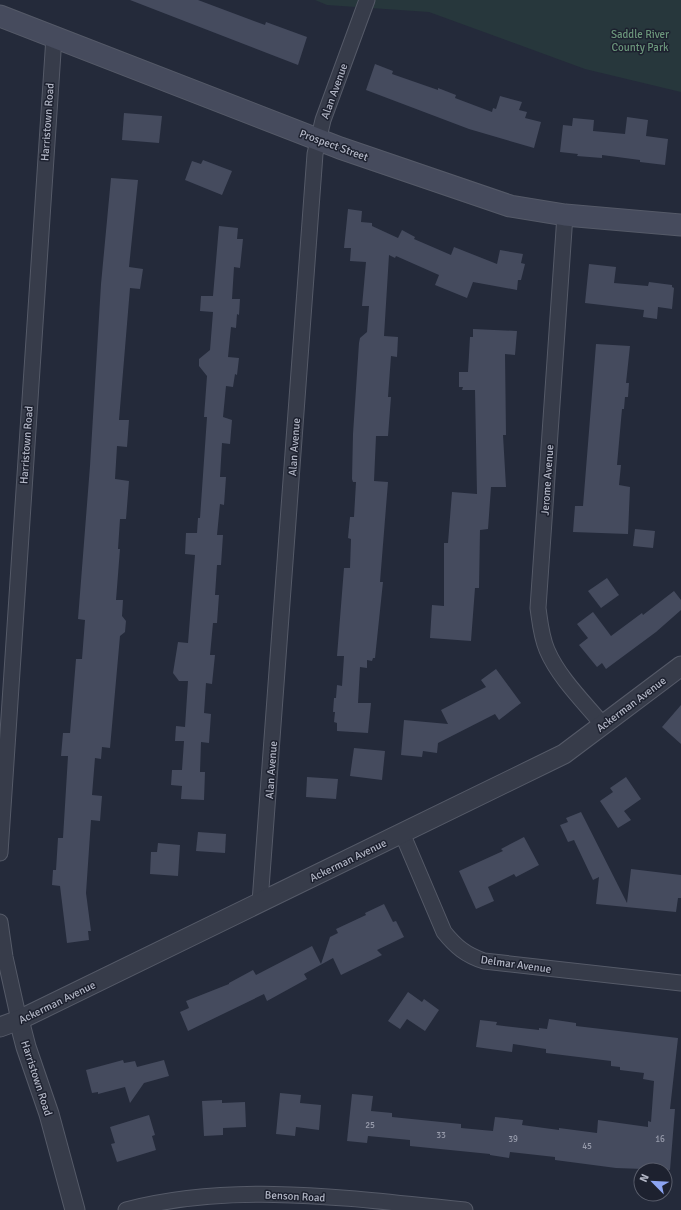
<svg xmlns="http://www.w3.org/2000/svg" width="681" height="1210" font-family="Signika,sans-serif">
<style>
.green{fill:#27373c}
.building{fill:#454b5e}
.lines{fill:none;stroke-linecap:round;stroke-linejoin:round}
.minor-casing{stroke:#555a68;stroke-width:17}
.tertiary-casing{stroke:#555a68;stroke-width:21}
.secondary-casing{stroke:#555a68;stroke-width:23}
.minor{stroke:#373c4a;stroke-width:15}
.tertiary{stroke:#373c4a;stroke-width:19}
.secondary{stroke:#464b5d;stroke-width:21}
.labels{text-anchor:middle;stroke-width:3;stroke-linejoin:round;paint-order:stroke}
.number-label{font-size:9px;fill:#989cac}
.park-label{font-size:11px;fill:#6b967b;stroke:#1d212f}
.street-label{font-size:11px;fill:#b3b7c6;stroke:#1d212f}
</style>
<rect width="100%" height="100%" fill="#242a3a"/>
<path class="green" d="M 315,0 L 681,0 L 681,92 L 585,69 L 429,12 L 327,5 Z"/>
<g class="building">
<path d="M 130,0 L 198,0 L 265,25 L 266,22 L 307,37 L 298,65 Z"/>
<path d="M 375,64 L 393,71 L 392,74 L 438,90 L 438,88 L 456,95 L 455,98 L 492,112 L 493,108 L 496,109 L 500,96 L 522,102 L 519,110 L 527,112 L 525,118 L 541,122 L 534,148 L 469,129 L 366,90 Z"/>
<path d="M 124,113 L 162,116 L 159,143 L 122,140 Z"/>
<path d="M 627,117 L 648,120 L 646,136 L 668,139 L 665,165 L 640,162 L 640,160 L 602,155 L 602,158 L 577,156 L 578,154 L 560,152 L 563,125 L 572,126 L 573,118 L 594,120 L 593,131 L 625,134 Z"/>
<path d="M 203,160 L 232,171 L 222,195 L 185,180 L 192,161 L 201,164 Z"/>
<path d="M 111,178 L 138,180 L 129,267 L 143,269 L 140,289 L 130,288 L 119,420 L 129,420 L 127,447 L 117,446 L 115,479 L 129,481 L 126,519 L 120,519 L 118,549 L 120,549 L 116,600 L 123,600 L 122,616 L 126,621 L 125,632 L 120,636 L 110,748 L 102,747 L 101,759 L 95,758 L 92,795 L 102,796 L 100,821 L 91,820 L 86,893 L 91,931 L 88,931 L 89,940 L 67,943 L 60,886 L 52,885 L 53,870 L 56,870 L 58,838 L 63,838 L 68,756 L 61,756 L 63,733 L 70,733 L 76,659 L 82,659 L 85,620 L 78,619 L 90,466 L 101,284 Z"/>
<path d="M 348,209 L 362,211 L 361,222 L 372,223 L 372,226 L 398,238 L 402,230 L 415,237 L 414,239 L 451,255 L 454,247 L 497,264 L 500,250 L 523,254 L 521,263 L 525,264 L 521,280 L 518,280 L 517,290 L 473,282 L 467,298 L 435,285 L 439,275 L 396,256 L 395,258 L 389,255 L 384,336 L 398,337 L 397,357 L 391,356 L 388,397 L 391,397 L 388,436 L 376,436 L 374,481 L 388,482 L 380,582 L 383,582 L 375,658 L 373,658 L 372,661 L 367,660 L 367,668 L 360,667 L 358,703 L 371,703 L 368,733 L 337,731 L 337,723 L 334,722 L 335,712 L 333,712 L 334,698 L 336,698 L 337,685 L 342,686 L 344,656 L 337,656 L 344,568 L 350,568 L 351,539 L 348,538 L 350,517 L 354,517 L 356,482 L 353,482 L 352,479 L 353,434 L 359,343 L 360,338 L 367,332 L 369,306 L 362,306 L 366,262 L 350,261 L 351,248 L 344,248 Z"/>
<path d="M 219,226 L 238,228 L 237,239 L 243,239 L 240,268 L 234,267 L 232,299 L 240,299 L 239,315 L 237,314 L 236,328 L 231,327 L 228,357 L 239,358 L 237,375 L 235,374 L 233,387 L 226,386 L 223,417 L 232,420 L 230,444 L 222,443 L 220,477 L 226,477 L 224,505 L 220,504 L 217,535 L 223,535 L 221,565 L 217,565 L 215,595 L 219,595 L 217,623 L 213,623 L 210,655 L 215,655 L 212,684 L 206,683 L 204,713 L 211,714 L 209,743 L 201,742 L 200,772 L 205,772 L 204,800 L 181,799 L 182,786 L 171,785 L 172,770 L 182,770 L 184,741 L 175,741 L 176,726 L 185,727 L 188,681 L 179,681 L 173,673 L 178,642 L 188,643 L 195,555 L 185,554 L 186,533 L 197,533 L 198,518 L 200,518 L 207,417 L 204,417 L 207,376 L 199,366 L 199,359 L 210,350 L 213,312 L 200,311 L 201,296 L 213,296 Z"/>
<path d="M 589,264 L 616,267 L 614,283 L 648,286 L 649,282 L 672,285 L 672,287 L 674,288 L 672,309 L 658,307 L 657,319 L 643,317 L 644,310 L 585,303 Z"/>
<path d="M 473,329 L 517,331 L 515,355 L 505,354 L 506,435 L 503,435 L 506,487 L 491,487 L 488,529 L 480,530 L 479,588 L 475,588 L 471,641 L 430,638 L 432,605 L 444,606 L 444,543 L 448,543 L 452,492 L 477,494 L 475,390 L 462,390 L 463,387 L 459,387 L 459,372 L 468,372 L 470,337 L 473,337 Z"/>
<path d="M 596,344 L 630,346 L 626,383 L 629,383 L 628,397 L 625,397 L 624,409 L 622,409 L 617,465 L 621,465 L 619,485 L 630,487 L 628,534 L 573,532 L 575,506 L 583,506 Z"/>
<path d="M 635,529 L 655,531 L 653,548 L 633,546 Z"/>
<path d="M 607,578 L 619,595 L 601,608 L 588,591 Z"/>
<path d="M 674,591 L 681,600 L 681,610 L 656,632 L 606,669 L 602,663 L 597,667 L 579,645 L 588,638 L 577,624 L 593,612 L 611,636 L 642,613 L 643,615 Z"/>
<path d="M 496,669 L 521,703 L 499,720 L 495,714 L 438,743 L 437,753 L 423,751 L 422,757 L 401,755 L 404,720 L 448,724 L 441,710 L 486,687 L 481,680 Z"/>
<path d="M 681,705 L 681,744 L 662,727 Z"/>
<path d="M 354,748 L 385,751 L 382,780 L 350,776 Z"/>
<path d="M 307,777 L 338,779 L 336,799 L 306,797 Z"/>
<path d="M 626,777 L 641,799 L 624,811 L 631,820 L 618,828 L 600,801 L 613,792 L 610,788 Z"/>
<path d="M 581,812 L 627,903 L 631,869 L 681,875 L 681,898 L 678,898 L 676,912 L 596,904 L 599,877 L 593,880 L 574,840 L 568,842 L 560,825 L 568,822 L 566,818 Z"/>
<path d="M 198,832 L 226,834 L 225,853 L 196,851 Z"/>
<path d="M 524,837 L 539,865 L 516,877 L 514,874 L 488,887 L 494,901 L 476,909 L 459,871 L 503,851 L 501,849 Z"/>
<path d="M 158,843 L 180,845 L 178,876 L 150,874 L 151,852 L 157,852 Z"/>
<path d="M 384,904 L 393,922 L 396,921 L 404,937 L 377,950 L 382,955 L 341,975 L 333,958 L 304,974 L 307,979 L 267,1001 L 264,994 L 188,1031 L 180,1012 L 189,1008 L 186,1001 L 229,984 L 229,983 L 253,970 L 256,975 L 312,946 L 321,964 L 330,937 L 338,933 L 336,929 L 366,915 L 365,913 Z"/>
<path d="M 408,992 L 422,1002 L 424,999 L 439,1010 L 425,1031 L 407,1019 L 400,1029 L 388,1021 Z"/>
<path d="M 549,1019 L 576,1023 L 576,1026 L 678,1038 L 670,1109 L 675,1109 L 670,1170 L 616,1168 L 555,1160 L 555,1157 L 510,1152 L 509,1158 L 490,1155 L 490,1154 L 410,1146 L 410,1140 L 368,1136 L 367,1143 L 347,1141 L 352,1094 L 373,1096 L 371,1111 L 392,1113 L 392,1117 L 461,1124 L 461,1128 L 493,1131 L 495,1117 L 523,1120 L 522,1125 L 559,1130 L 559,1128 L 597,1133 L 598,1120 L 648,1127 L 648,1121 L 651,1122 L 654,1081 L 643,1079 L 644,1073 L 620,1070 L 620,1067 L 611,1066 L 611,1061 L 546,1053 L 546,1049 L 513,1044 L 512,1052 L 476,1047 L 480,1020 L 497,1022 L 496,1025 L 539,1030 L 539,1028 L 547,1029 Z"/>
<path d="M 123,1060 L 124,1063 L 135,1061 L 137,1067 L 164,1060 L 169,1076 L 144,1083 L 130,1103 L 125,1087 L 98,1094 L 98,1092 L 92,1093 L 86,1070 Z"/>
<path d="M 280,1093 L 301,1095 L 300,1103 L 321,1105 L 319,1130 L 296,1127 L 295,1136 L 276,1134 Z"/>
<path d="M 222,1100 L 222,1103 L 245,1102 L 246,1127 L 223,1128 L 223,1135 L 204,1136 L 202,1101 Z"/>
<path d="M 149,1115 L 155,1135 L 152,1136 L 156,1150 L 117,1162 L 111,1144 L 115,1143 L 110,1127 Z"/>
</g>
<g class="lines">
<g class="minor-casing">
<g id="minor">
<path d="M 565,215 L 538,608 C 540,622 541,636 547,650 C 559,678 584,702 603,725"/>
<path d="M 402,833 L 444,932 C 456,947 466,955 484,961 L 681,983"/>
<path d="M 0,853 L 54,37"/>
<path d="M 260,902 L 315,154 L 323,120 L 367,0"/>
<path d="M 0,922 L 5,957 L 19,1020"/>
<path d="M 126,1210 C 237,1181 353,1199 465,1210"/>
</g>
</g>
<g class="tertiary-casing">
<g id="tertiary">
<path d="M 19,1020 L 26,1047 L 49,1114 L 75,1210"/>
<path d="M 0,1027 L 19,1020 L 564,754 L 681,666"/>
</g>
</g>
<g class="secondary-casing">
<path id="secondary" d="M 0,16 L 340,148 L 510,206 L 565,215 L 681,225"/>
</g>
<use href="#minor" class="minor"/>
<use href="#tertiary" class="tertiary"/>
<use href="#secondary" class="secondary"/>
</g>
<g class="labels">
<g class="number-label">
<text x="370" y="1128">25</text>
<text x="441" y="1138">33</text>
<text x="513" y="1142">39</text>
<text x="660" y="1142">16</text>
<text x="587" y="1149">45</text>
</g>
<g class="park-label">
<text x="640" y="38">Saddle River<tspan x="640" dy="13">County Park</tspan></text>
</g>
<g class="street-label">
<text transform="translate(334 91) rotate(-70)" y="4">Alan Avenue</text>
<text transform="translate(47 122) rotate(-86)" y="4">Harristown Road</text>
<text transform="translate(334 145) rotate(20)" y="4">Prospect Street</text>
<text transform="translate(26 445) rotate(-86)" y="4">Harristown Road</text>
<text transform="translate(294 447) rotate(-86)" y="4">Alan Avenue</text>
<text transform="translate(547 480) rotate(-86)" y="4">Jerome Avenue</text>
<text transform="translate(631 704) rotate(-37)" y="4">Ackerman Avenue</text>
<text transform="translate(271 770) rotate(-86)" y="4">Alan Avenue</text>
<text transform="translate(348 860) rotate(-26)" y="4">Ackerman Avenue</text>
<text transform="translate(516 964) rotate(8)" y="4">Delmar Avenue</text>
<text transform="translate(57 1002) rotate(-26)" y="4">Ackerman Avenue</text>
<text transform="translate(37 1078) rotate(72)" y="4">Harristown Road</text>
<text transform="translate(295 1196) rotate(3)" y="4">Benson Road</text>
</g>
</g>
<g transform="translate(653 1182) rotate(294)"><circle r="19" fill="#1d212f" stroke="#595d6b"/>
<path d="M0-3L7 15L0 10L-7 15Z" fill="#8ca4f2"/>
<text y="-6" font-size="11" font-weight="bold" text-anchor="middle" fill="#b3b7c6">N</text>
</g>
</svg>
